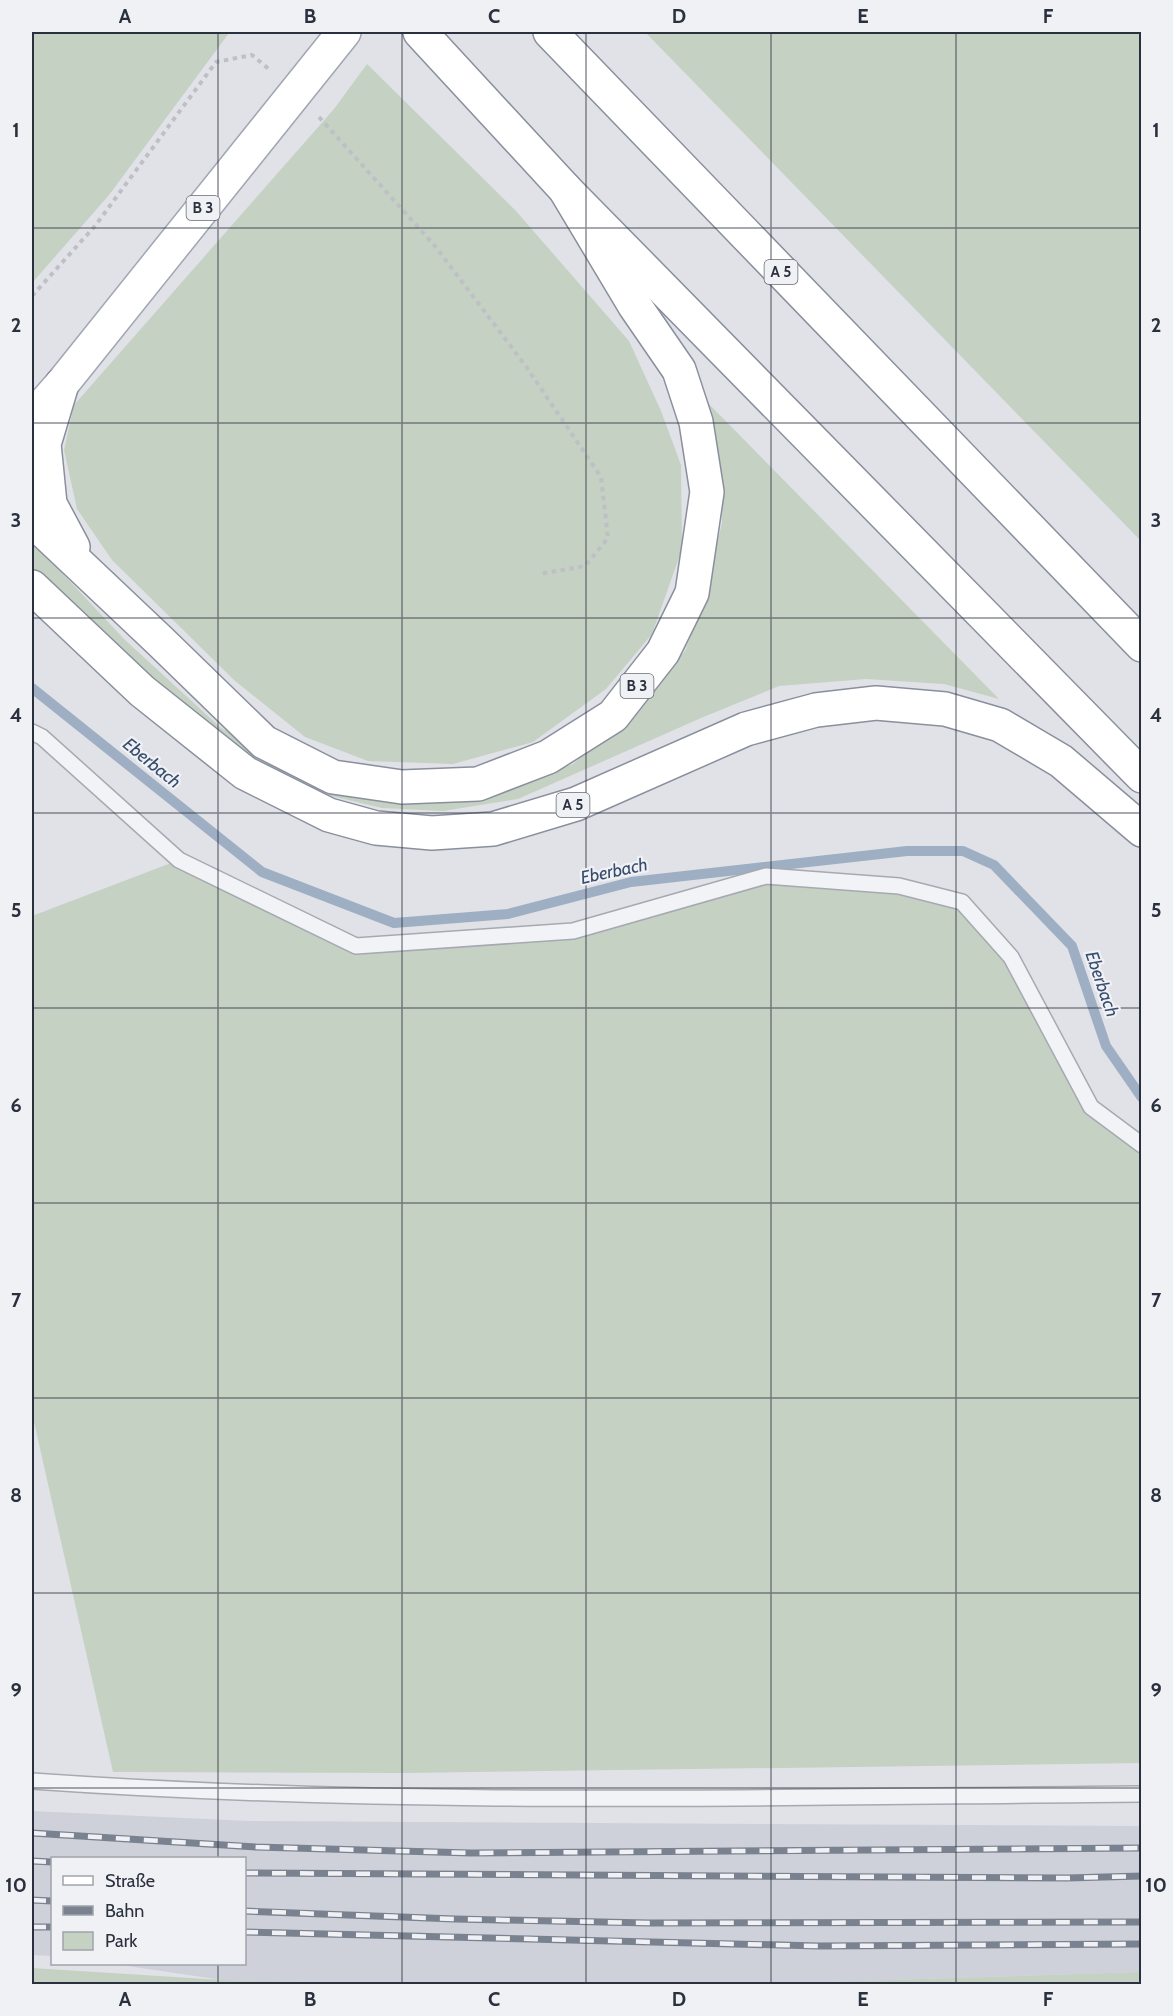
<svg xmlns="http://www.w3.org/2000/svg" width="1173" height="2016" font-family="Cabin,sans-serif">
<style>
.built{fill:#ced1d9}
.green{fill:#c5d1c2}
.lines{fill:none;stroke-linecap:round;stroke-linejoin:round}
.stream{stroke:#9eafc4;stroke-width:10}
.service-casing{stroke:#a6a9b1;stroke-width:18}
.primary-casing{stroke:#a0a6b2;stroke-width:36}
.motorway-casing{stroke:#898f9d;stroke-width:36}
.path{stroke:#bec0c6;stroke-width:4;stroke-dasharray:4.5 4.5;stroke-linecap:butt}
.service{stroke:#f2f3f6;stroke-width:15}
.primary{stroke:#fff;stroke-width:33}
.motorway{stroke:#fff;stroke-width:33}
.rail-casing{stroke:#7b828f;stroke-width:7}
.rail{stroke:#eff1f5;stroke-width:4.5;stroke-dasharray:14;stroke-linecap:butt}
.grid{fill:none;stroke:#2a303d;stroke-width:1.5;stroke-opacity:0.55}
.labels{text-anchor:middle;stroke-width:4.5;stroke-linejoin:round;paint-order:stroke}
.shield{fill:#eff1f5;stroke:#656a74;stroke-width:1.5}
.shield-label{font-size:15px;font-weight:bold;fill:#2a303d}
.water-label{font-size:18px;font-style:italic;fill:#384d6d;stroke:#eff1f5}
.neatline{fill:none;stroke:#2a303d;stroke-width:2}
.grid-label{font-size:20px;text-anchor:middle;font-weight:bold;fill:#2a303d}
</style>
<rect width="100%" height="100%" fill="#e0e2e7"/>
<path class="built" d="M 32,1811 L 249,1821 L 1141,1826 L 1141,1972 L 762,1984 L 416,1984 L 222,1980 L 114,1964 L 244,1964 L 244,1858 L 52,1858 L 52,1956 L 32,1955 Z"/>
<g class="green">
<path d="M 32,32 L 229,33 L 109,195 L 32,283 Z"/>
<path d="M 645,32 L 1141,32 L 1141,541 Z"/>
<path d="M 367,64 L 516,211 L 629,341 L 661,411 L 681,465 L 682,549 L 652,634 L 606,689 L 533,742 L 453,764 L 368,761 L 305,737 L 234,680 L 112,560 L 77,509 L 64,450 L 74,405 L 334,109 Z"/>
<path d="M 706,401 L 999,699 L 944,684 L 866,679 L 779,686 L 701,718 L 518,799 L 443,811 L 382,808 L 319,793 L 254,762 L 190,716 L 32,569 L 32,541 L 125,640 L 220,727 L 294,774 L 453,801 L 517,787 L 573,764 L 635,711 L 685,651 L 703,603 L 722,523 L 719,458 Z"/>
<path d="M 179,860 L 356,946 L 573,931 L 766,876 L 962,902 L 1011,957 L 1091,1107 L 1141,1145 L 1141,1763 L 404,1773 L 113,1772 L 32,1413 L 32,916 Z"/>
<path d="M 32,1968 L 222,1980 L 416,1984 L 32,1984 Z"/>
<path d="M 1141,1972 L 1141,1984 L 762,1984 Z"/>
</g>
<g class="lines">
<path class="stream" d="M 32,688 L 262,872 L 394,923 L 508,914 L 631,882 L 907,851 L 963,851 L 994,865 L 1072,946 L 1106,1046 L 1142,1098"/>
<g class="service-casing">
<g id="service">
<path d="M 32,732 L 42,737 L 179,860 L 356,946 L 573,931 L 766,876 L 899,886 L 962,902 L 1011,957 L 1091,1107 L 1142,1145"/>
<path d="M 32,1781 C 401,1807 772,1797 1142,1794"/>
</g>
</g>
<g class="primary-casing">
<path id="primary" d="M 32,418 L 62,384 L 344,32"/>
</g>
<g class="motorway-casing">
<g id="motorway">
<path d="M 420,32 L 565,189 L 1142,776"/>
<path d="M 550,32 L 1142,645"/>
<path d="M 62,384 L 44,444 L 50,504 L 73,547"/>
<path d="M 32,520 L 160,641 L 264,742 L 333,777 L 402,787 L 478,784 L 548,757 L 613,716 L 663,652 L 692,593 L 707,492 L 696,422 L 679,370 L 635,306 L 565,189"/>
<path d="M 32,587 L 142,691 L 245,773 L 329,815 L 376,828 L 432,833 L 493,829 L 576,804 L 746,729 L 816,710 L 876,703 L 945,709 L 1000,725 L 1061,761 L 1142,830"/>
</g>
</g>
<g class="path">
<path d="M 319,117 L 435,246 L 525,365 L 601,477 L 608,538 L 585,566 L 539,574"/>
<path d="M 32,296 L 95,226 L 216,62 L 252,55 L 270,70"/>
</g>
<use href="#service" class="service"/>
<use href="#primary" class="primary"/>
<use href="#motorway" class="motorway"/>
<g class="rail-casing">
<g id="rail">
<path d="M 32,1833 L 256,1847 L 471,1853 L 1142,1848"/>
<path d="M 32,1861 L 52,1862"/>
<path d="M 244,1873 L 1067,1878 L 1142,1876"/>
<path d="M 32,1900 L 52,1901"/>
<path d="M 244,1911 L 455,1919 L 649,1923 L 1142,1922"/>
<path d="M 32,1927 L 52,1927"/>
<path d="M 244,1932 L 819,1946 L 1142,1944"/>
</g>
</g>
<use href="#rail" class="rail"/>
</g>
<path class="grid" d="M 218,32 L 218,1858M 402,32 L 402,1984M 586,32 L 586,1984M 771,32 L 771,1984M 956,32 L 956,1984M 32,228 L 1142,228M 32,423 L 1142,423M 32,618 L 1142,618M 32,813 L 1142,813M 32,1008 L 1142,1008M 32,1203 L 1142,1203M 32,1398 L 1142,1398M 32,1593 L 1142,1593M 32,1788 L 1142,1788M 218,1964 L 218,1984"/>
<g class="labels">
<g class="shield">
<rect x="186.5" y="196" width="33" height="24" rx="4.5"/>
<rect x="764.5" y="260" width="33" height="24" rx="4.5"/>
<rect x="620.5" y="674" width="33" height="24" rx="4.5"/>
<rect x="556.5" y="793" width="33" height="24" rx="4.5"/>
</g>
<g class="shield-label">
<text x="203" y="213">B 3</text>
<text x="781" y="277">A 5</text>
<text x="637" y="691">B 3</text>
<text x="573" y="810">A 5</text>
</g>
<g class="water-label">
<text transform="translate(152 763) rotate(39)" y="6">Eberbach</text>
<text transform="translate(614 871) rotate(-12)" y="6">Eberbach</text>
<text transform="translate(1102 984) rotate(71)" y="6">Eberbach</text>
</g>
</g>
<rect width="1173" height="2016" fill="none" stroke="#eff1f5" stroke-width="66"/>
<rect x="51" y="1857" width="195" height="108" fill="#eff1f5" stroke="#a0a4ab" stroke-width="1.5"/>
<rect x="63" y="1876" width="30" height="9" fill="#ffffff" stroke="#a0a4ab" stroke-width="1.5"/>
<text x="105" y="1887" font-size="18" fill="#2a303d">Straße</text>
<rect x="63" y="1906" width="30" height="9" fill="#7b828f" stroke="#a0a4ab" stroke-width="1.5"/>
<text x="105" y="1917" font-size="18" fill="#2a303d">Bahn</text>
<rect x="63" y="1932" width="30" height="18" fill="#c5d1c2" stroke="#a0a4ab" stroke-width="1.5"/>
<text x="105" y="1947" font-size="18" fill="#2a303d">Park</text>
<rect x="33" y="33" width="1107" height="1950" class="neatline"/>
<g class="grid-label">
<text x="125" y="23">A</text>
<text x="310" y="23">B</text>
<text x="494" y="23">C</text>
<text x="679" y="23">D</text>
<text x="863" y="23">E</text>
<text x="1048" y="23">F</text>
<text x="16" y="137">1</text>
<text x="1156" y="137">1</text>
<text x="16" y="332">2</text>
<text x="1156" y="332">2</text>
<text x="16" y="527">3</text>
<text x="1156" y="527">3</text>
<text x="16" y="722">4</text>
<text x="1156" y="722">4</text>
<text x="16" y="917">5</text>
<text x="1156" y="917">5</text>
<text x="16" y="1112">6</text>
<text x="1156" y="1112">6</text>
<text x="16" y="1307">7</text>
<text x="1156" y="1307">7</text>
<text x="16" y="1502">8</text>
<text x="1156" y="1502">8</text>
<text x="16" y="1697">9</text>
<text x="1156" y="1697">9</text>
<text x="16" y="1892">10</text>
<text x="1156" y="1892">10</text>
<text x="125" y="2006">A</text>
<text x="310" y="2006">B</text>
<text x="494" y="2006">C</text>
<text x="679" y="2006">D</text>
<text x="863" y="2006">E</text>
<text x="1048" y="2006">F</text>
</g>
</svg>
